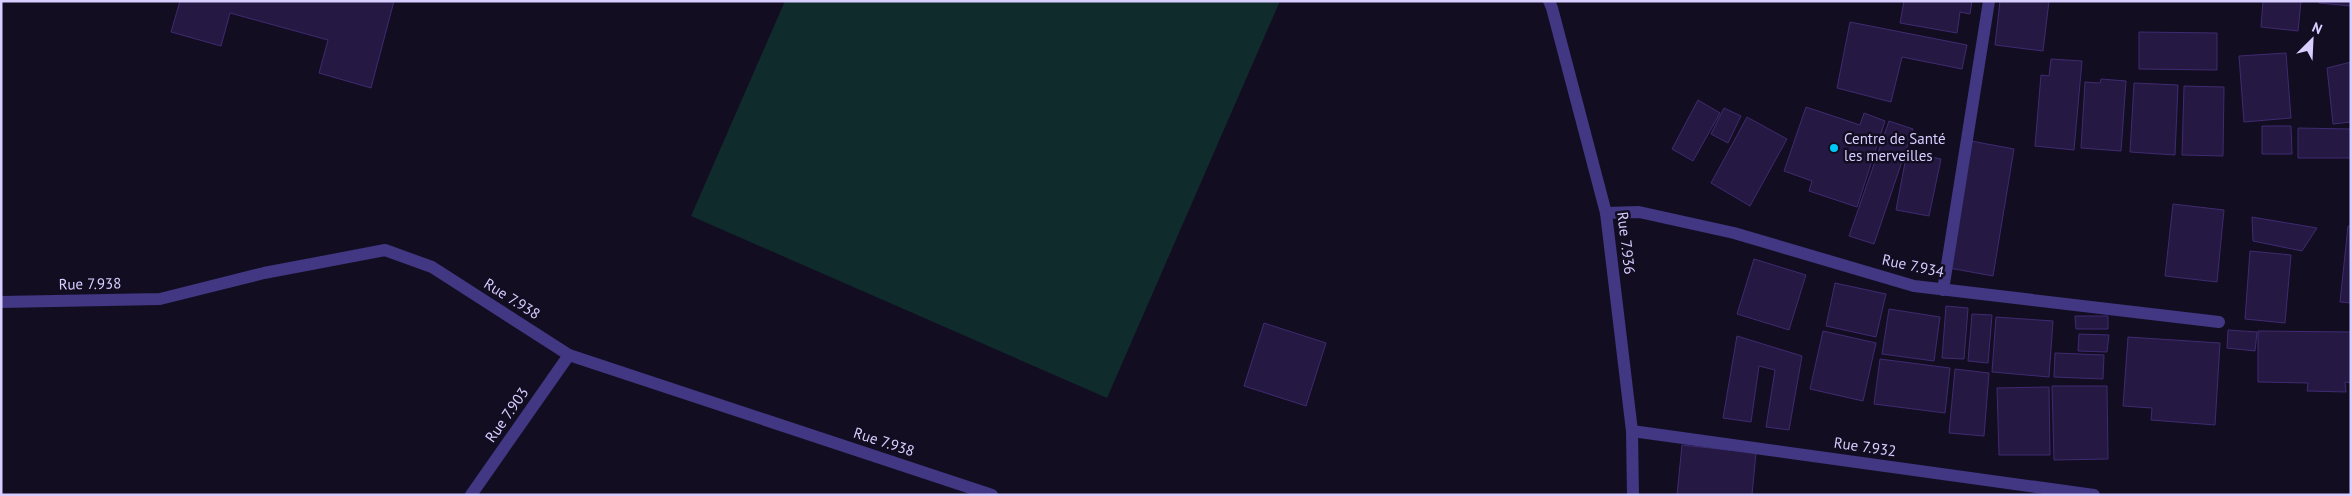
<svg xmlns="http://www.w3.org/2000/svg" width="2352" height="496" font-family="'PT Sans',sans-serif">
<style>
.green{fill:#102b2c}
.building{fill:#251943;stroke:#3f2a70}
.lines{fill:none;stroke-linecap:round;stroke-linejoin:round}
.service{stroke:#413782;stroke-width:12}
.minor{stroke:#413782;stroke-width:12}
.tertiary{stroke:#413782;stroke-width:12}
.poi-dot{fill:#00c9f9;stroke:#130d22;stroke-width:2}
.labels{text-anchor:middle;stroke-width:5;stroke-linejoin:round;paint-order:stroke}
.poi-label{font-size:15px;fill:#d8ceff;stroke:#130d22;text-anchor:start}
.street-label{font-size:15px;fill:#d8ceff;stroke:#130d22}
</style>
<rect width="100%" height="100%" fill="#130d22"/>
<path class="green" d="M 785,1 L 1280,1 L 1107,398 L 691,216 Z"/>
<g class="building">
<path d="M 180,1 L 394,1 L 371,88 L 319,73 L 328,40 L 230,13 L 221,46 L 171,32 Z"/>
<path d="M 1904,1 L 1972,1 L 1970,14 L 1960,12 L 1957,33 L 1900,23 Z"/>
<path d="M 2000,1 L 2049,1 L 2043,51 L 1995,45 Z"/>
<path d="M 2263,1 L 2301,1 L 2298,31 L 2261,27 Z"/>
<path d="M 2319,1 L 2351,1 L 2351,6 L 2319,3 Z"/>
<path d="M 1850,22 L 1967,45 L 1962,69 L 1902,57 L 1891,102 L 1837,88 Z"/>
<path d="M 2139,32 L 2217,33 L 2217,70 L 2139,69 Z"/>
<path d="M 2286,53 L 2291,118 L 2244,122 L 2239,56 Z"/>
<path d="M 2051,59 L 2082,61 L 2074,150 L 2035,146 L 2041,75 L 2049,76 Z"/>
<path d="M 2351,62 L 2351,122 L 2333,124 L 2327,68 Z"/>
<path d="M 2101,79 L 2126,81 L 2121,151 L 2081,148 L 2085,82 L 2100,83 Z"/>
<path d="M 2134,83 L 2178,85 L 2175,155 L 2130,152 Z"/>
<path d="M 2184,86 L 2224,87 L 2223,156 L 2182,155 Z"/>
<path d="M 1698,100 L 1720,113 L 1693,161 L 1672,149 Z"/>
<path d="M 1806,107 L 1860,125 L 1864,113 L 1885,121 L 1857,207 L 1809,191 L 1812,181 L 1784,171 Z"/>
<path d="M 1724,108 L 1741,116 L 1728,143 L 1711,134 Z"/>
<path d="M 1747,117 L 1787,139 L 1750,206 L 1711,183 Z"/>
<path d="M 1889,121 L 1913,129 L 1874,244 L 1849,236 Z"/>
<path d="M 2262,126 L 2291,126 L 2292,154 L 2262,154 Z"/>
<path d="M 2298,128 L 2351,129 L 2351,158 L 2298,158 Z"/>
<path d="M 1971,141 L 2014,149 L 1993,276 L 1949,268 Z"/>
<path d="M 1907,152 L 1941,159 L 1929,216 L 1896,210 Z"/>
<path d="M 2173,204 L 2224,210 L 2217,282 L 2165,276 Z"/>
<path d="M 2252,217 L 2317,228 L 2302,251 L 2253,241 Z"/>
<path d="M 2348,226 L 2351,226 L 2351,303 L 2340,302 Z"/>
<path d="M 2250,251 L 2291,255 L 2285,323 L 2245,319 Z"/>
<path d="M 1754,259 L 1806,275 L 1789,330 L 1737,314 Z"/>
<path d="M 1835,283 L 1886,294 L 1876,337 L 1826,326 Z"/>
<path d="M 1946,306 L 1968,308 L 1964,359 L 1942,358 Z"/>
<path d="M 1889,309 L 1940,317 L 1934,361 L 1882,354 Z"/>
<path d="M 1972,314 L 1992,315 L 1988,363 L 1968,361 Z"/>
<path d="M 2075,316 L 2108,316 L 2108,329 L 2076,329 Z"/>
<path d="M 1996,317 L 2053,321 L 2049,377 L 1992,372 Z"/>
<path d="M 1264,323 L 1326,343 L 1306,406 L 1244,386 Z"/>
<path d="M 2228,330 L 2257,332 L 2255,351 L 2227,348 Z"/>
<path d="M 1823,331 L 1876,343 L 1863,401 L 1810,389 Z"/>
<path d="M 2258,331 L 2351,332 L 2351,383 L 2345,382 L 2346,392 L 2307,391 L 2308,383 L 2258,382 Z"/>
<path d="M 2079,334 L 2109,335 L 2107,352 L 2078,351 Z"/>
<path d="M 1737,336 L 1802,356 L 1789,430 L 1766,427 L 1775,370 L 1759,366 L 1751,422 L 1723,418 Z"/>
<path d="M 2128,337 L 2220,343 L 2215,425 L 2151,420 L 2152,408 L 2123,406 Z"/>
<path d="M 2055,353 L 2104,355 L 2103,379 L 2054,377 Z"/>
<path d="M 1880,359 L 1950,368 L 1945,413 L 1874,404 Z"/>
<path d="M 1955,369 L 1989,373 L 1984,436 L 1949,433 Z"/>
<path d="M 2052,386 L 2107,386 L 2108,459 L 2054,460 Z"/>
<path d="M 2049,387 L 2050,455 L 1999,455 L 1997,388 Z"/>
<path d="M 1682,445 L 1756,453 L 1752,495 L 1677,495 Z"/>
</g>
<g class="lines">
<g class="service">
<path d="M 1,302 L 160,299 L 264,273 L 385,250 L 432,267 L 569,355 L 992,495"/>
<path d="M 471,495 L 569,355"/>
</g>
<g class="minor">
<path d="M 1606,213 L 1639,212 L 1734,233 L 1914,286 L 2219,322"/>
<path d="M 1943,290 L 1989,1"/>
<path d="M 1632,431 L 2094,495"/>
</g>
<path class="tertiary" d="M 1549,1 L 1552,8 L 1606,213 L 1632,431 L 1633,495"/>
</g>
<circle class="poi-dot" cx="1834" cy="148" r="5"/>
<g class="labels">
<g class="poi-label">
<text x="1844" y="144">Centre de Santé<tspan x="1844" dy="17">les merveilles</tspan></text>
</g>
<g class="street-label">
<text transform="translate(1626 243) rotate(83)" y="5">Rue 7.936</text>
<text transform="translate(1913 266) rotate(12)" y="5">Rue 7.934</text>
<text transform="translate(90 284) rotate(-1)" y="5">Rue 7.938</text>
<text transform="translate(512 299) rotate(32)" y="5">Rue 7.938</text>
<text transform="translate(507 415) rotate(-55)" y="5">Rue 7.903</text>
<text transform="translate(884 442) rotate(18)" y="5">Rue 7.938</text>
<text transform="translate(1865 447) rotate(8)" y="5">Rue 7.932</text>
</g>
</g>
<rect width="2352" height="496" fill="none" stroke="#d8ceff" stroke-width="5"/>
<g transform="translate(2312 40) rotate(24)" stroke="#130d22" stroke-width="4" paint-order="stroke">
<path d="M0-4L9 19L0 12L-9 19Z" fill="#d8ceff"/>
<text y="-8" font-size="14" font-weight="bold" text-anchor="middle" fill="#d8ceff">N</text>
</g>
</svg>
